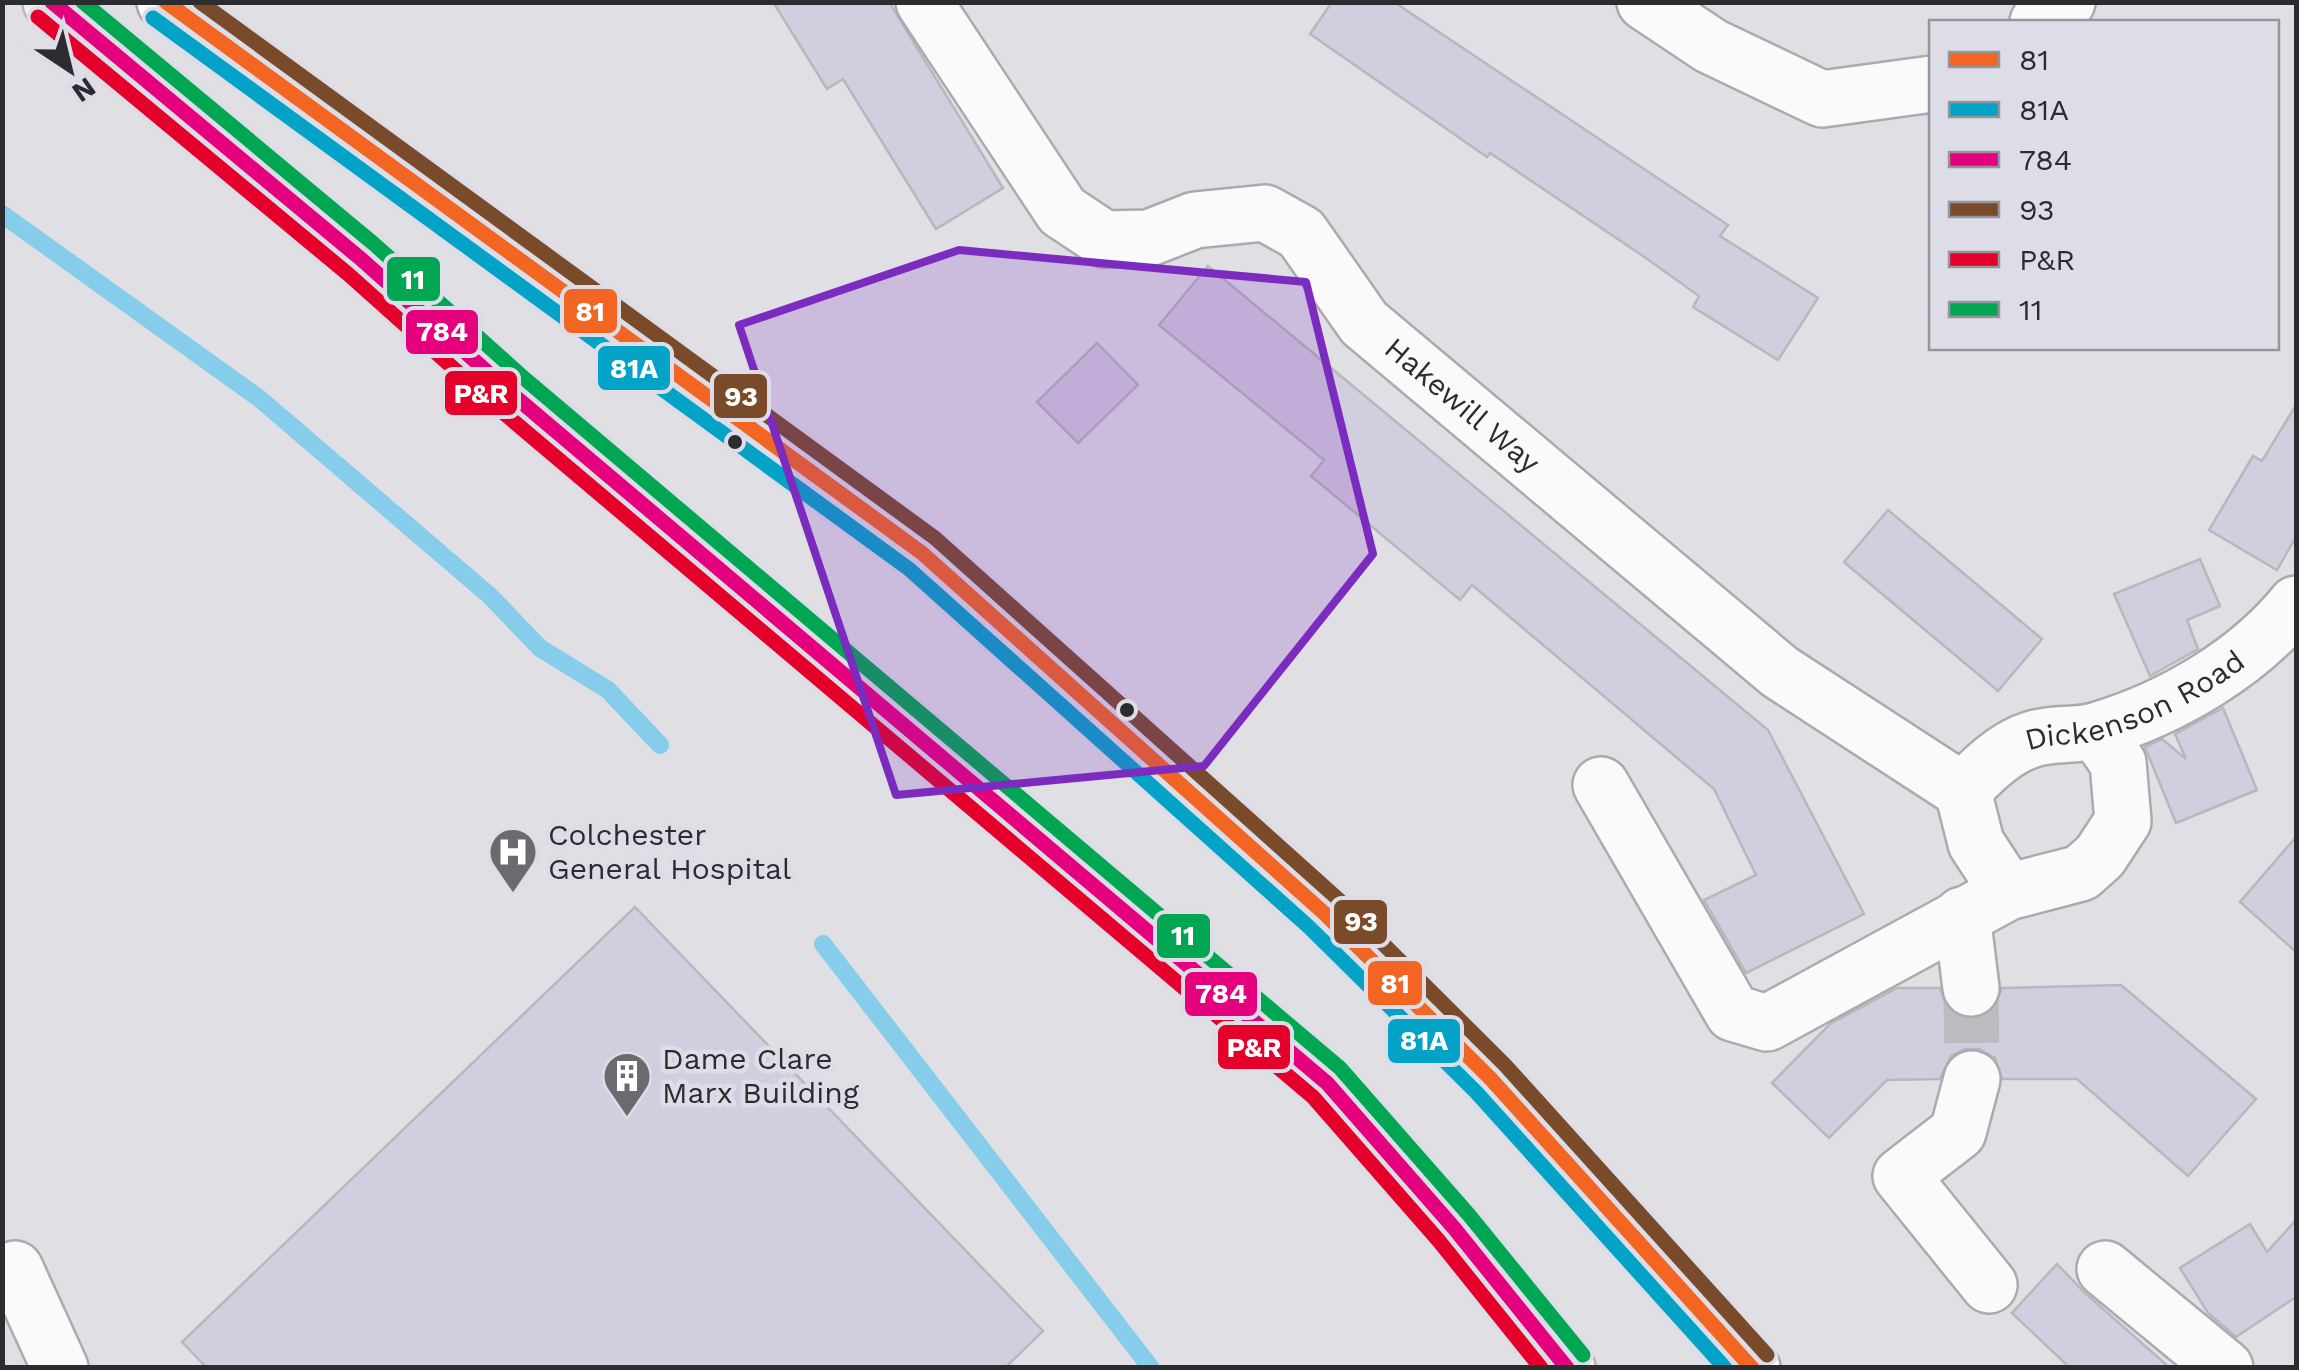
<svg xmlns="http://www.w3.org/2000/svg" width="2299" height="1370" font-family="'Work Sans',sans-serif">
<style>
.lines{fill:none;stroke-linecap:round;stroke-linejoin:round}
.stream{stroke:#86cdec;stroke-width:18}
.building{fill:#d1cedf;stroke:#b8b7bb;stroke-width:2.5}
.minor-tunnel{stroke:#bbbbc0;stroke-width:55;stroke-dasharray:55 28;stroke-linecap:butt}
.minor-casing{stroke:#ababaf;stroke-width:60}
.major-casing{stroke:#bdb6b9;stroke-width:60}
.minor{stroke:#fafafb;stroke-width:55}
.major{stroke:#f4f0f1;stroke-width:55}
.bus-1-casing{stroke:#dcdde7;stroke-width:22}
.bus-2-casing{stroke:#dcdde7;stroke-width:22}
.bus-3-casing{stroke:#dcdde7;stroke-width:22}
.bus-4-casing{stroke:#dcdde7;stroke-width:22}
.bus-5-casing{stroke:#dcdde7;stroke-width:22}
.bus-6-casing{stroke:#dcdde7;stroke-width:22}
.bus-1{stroke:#f26522;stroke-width:15}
.bus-2{stroke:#02a3c6;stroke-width:15}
.bus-3{stroke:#e5007d;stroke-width:15}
.bus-4{stroke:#7a4b2a;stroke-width:15}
.bus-5{stroke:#e4002b;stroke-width:15}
.bus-6{stroke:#00a651;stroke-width:15}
.marked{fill:#7b2cbf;fill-opacity:0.2;stroke:#7b2cbf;stroke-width:8;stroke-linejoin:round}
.bus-dot{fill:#2b2c2f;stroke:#dcdde7;stroke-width:4}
.labels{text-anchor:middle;stroke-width:9;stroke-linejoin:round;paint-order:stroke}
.street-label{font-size:30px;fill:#2b2c2f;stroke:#dcdde7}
.poi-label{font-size:30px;fill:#2b2c2f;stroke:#dcdde7;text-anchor:start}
.line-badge{stroke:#dcdde7;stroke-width:4}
.badge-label{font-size:28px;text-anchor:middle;font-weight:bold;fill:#fff}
</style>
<rect width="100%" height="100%" fill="#dfdfe4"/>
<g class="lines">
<g class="stream">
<path d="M 2,214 L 260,399 L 490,596 L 540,648 L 608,690 L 660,745"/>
<path d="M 823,944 L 1151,1368"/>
</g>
</g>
<g class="building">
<path d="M 773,2 L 889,2 L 1003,188 L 936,229 L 843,79 L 827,89 Z"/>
<path d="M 1332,2 L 1394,2 L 1728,225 L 1720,236 L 1818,298 L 1778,360 L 1693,307 L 1699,296 L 1643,256 L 1490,153 L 1487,157 L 1310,34 Z"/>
<path d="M 1208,266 L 1768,730 L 1864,914 L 1746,973 L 1704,900 L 1756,875 L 1714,789 L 1472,585 L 1460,600 L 1311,476 L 1324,460 L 1159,325 Z"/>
<path d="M 1097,343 L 1138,385 L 1078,443 L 1037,402 Z"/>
<path d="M 2296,405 L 2296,537 L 2277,570 L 2209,530 L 2253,456 L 2262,461 Z"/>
<path d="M 1888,510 L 2042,639 L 1998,691 L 1844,562 Z"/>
<path d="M 2200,559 L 2220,606 L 2187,620 L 2198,649 L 2150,676 L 2114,594 Z"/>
<path d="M 2223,708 L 2257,790 L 2176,823 L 2145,747 L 2162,739 L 2186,759 L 2175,734 Z"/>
<path d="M 2296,837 L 2296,952 L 2240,902 Z"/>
<path d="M 635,907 L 1043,1331 L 1005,1368 L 207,1368 L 182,1342 Z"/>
<path d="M 2121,985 L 2256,1099 L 2188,1176 L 2077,1079 L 2002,1079 L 1995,1058 L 1979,1049 L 1965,1049 L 1951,1056 L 1940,1079 L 1887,1080 L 1829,1138 L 1772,1083 L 1830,1024 L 1897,988 L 1940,988 L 1947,1008 L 1958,1016 L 1974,1019 L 1991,1012 L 2002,988 Z"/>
<path d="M 2296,1220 L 2296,1297 L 2236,1337 L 2208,1313 L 2180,1268 L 2250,1224 L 2267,1252 Z"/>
<path d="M 2057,1264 L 2085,1293 L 2170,1368 L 2070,1368 L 2012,1313 Z"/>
</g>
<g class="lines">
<path class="minor-tunnel" d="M 1971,988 L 1972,1079"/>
<g class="minor-casing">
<g id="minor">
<path d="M 165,2 L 922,553 L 1324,913 L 1490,1078 L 1752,1368"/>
<path id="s1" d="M 924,2 L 1062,211 L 1104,239 L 1149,238 L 1195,220 L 1265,213 L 1301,233 L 1364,323 L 1780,672 L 1963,791 L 1976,843 L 2008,892"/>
<path d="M 1645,2 L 1711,46 L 1822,99 L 1932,84"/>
<path d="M 2038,22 L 2067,2"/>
<path d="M 1601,785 L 1733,1013 L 1767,1023 L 2008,892 L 2081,873 L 2100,856 L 2123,821 L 2118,763 L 2096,731"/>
<path id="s2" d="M 1963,791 C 1980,772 2005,748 2030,740 C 2051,732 2077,737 2098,730 C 2172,708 2248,663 2296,604"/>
<path d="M 1962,915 L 1971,988"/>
<path d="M 1972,1079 L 1958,1132 L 1901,1176 L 1989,1285"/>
<path d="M 15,1269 L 60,1368"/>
<path d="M 2105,1269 L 2225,1368"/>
</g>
</g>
<g class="major-casing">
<path id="major" d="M 51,2 L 361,259 L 512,394 L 1327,1083 L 1454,1228 L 1567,1368"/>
</g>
<use href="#minor" class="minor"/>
<use href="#major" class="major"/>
<g class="bus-1-casing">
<path id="bus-1" d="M 166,2 L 922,553 L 1324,913 L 1490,1078 L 1752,1368"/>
</g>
<g class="bus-2-casing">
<path id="bus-2" d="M 153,18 L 909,569 L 1310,928 L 1476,1092 L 1725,1368"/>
</g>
<g class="bus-3-casing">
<path id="bus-3" d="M 52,2 L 361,259 L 512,394 L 1327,1083 L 1454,1228 L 1567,1368"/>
</g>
<g class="bus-4-casing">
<path id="bus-4" d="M 200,2 L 935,538 L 1338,899 L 1505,1065 L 1767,1355"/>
</g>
<g class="bus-5-casing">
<path id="bus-5" d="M 38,17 L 348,274 L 499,409 L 1313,1097 L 1439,1241 L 1541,1368"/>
</g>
<g class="bus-6-casing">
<path id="bus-6" d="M 83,2 L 374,244 L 525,379 L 1340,1068 L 1469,1215 L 1583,1355"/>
</g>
<use href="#bus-1" class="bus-1"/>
<use href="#bus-2" class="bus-2"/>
<use href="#bus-3" class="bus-3"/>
<use href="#bus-4" class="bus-4"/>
<use href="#bus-5" class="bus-5"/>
<use href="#bus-6" class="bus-6"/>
</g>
<path class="marked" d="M 959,250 L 1306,282 L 1373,554 L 1204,766 L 896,795 L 739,325 Z"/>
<defs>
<g id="hospital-pin" transform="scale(2.5)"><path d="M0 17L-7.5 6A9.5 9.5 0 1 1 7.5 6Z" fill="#6a6b6e" stroke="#dcdde7"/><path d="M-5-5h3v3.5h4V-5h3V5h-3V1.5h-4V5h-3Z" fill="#fff"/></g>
<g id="building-pin" transform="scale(2.5)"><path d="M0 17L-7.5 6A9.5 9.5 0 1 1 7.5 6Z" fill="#6a6b6e" stroke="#dcdde7"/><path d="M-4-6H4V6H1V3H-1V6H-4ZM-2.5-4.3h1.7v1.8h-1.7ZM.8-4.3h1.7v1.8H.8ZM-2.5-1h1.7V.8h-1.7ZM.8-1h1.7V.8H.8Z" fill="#fff"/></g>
</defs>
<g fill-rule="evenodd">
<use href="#hospital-pin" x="513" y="852"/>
<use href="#building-pin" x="627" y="1076"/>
</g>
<g class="bus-dot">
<circle cx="735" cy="442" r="9"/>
<circle cx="1127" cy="710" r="9"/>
</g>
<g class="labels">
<g class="street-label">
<text dy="10" stroke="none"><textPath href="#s1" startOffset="745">Hakewill Way</textPath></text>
<text dy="10" stroke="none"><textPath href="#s2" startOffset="198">Dickenson Road</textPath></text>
</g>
<g class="poi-label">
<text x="548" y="845">Colchester<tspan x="548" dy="34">General Hospital</tspan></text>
<text x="662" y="1069">Dame Clare<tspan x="662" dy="34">Marx Building</tspan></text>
</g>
</g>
<g class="line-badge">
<rect x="385" y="255" width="57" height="48" rx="10" fill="#00a651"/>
<rect x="562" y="287" width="57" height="48" rx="10" fill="#f26522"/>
<rect x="404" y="308" width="76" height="48" rx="10" fill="#e5007d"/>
<rect x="596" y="344" width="76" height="48" rx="10" fill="#02a3c6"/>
<rect x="443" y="369" width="76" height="48" rx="10" fill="#e4002b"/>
<rect x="712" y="372" width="57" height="48" rx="10" fill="#7a4b2a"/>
<rect x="1332" y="898" width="57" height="48" rx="10" fill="#7a4b2a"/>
<rect x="1155" y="912" width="57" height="48" rx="10" fill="#00a651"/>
<rect x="1366" y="959" width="58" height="48" rx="10" fill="#f26522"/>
<rect x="1183" y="970" width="76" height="48" rx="10" fill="#e5007d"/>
<rect x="1386" y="1017" width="76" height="48" rx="10" fill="#02a3c6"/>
<rect x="1216" y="1023" width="76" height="48" rx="10" fill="#e4002b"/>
</g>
<g class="badge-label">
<text x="413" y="289">11</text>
<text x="590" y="321">81</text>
<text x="442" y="341">784</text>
<text x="634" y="378">81A</text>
<text x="481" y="403">P&amp;R</text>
<text x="741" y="406">93</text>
<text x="1361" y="931">93</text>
<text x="1183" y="945">11</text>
<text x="1395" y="993">81</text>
<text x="1221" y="1003">784</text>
<text x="1424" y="1050">81A</text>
<text x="1254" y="1057">P&amp;R</text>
</g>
<rect width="2299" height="1370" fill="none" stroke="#2b2c2f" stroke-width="10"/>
<rect x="1929" y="20" width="350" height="330" fill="#dcdde7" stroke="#95969d" stroke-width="2.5"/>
<rect x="1949" y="52" width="50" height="15" fill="#f26522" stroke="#95969d" stroke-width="2.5"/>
<text x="2019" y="70" font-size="30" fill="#2b2c2f">81</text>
<rect x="1949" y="102" width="50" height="15" fill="#02a3c6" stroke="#95969d" stroke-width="2.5"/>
<text x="2019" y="120" font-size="30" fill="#2b2c2f">81A</text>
<rect x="1949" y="152" width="50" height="15" fill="#e5007d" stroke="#95969d" stroke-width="2.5"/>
<text x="2019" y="170" font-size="30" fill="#2b2c2f">784</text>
<rect x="1949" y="202" width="50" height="15" fill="#7a4b2a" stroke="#95969d" stroke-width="2.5"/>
<text x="2019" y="220" font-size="30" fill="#2b2c2f">93</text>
<rect x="1949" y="252" width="50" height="15" fill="#e4002b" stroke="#95969d" stroke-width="2.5"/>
<text x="2019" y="270" font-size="30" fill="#2b2c2f">P&amp;R</text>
<rect x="1949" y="302" width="50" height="15" fill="#00a651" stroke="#95969d" stroke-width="2.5"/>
<text x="2019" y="320" font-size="30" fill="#2b2c2f">11</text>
<g transform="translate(70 70) rotate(145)" stroke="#dcdde7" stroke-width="8" paint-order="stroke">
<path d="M0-8L18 38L0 25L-18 38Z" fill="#2b2c2f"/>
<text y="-15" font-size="28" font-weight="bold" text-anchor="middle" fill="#2b2c2f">N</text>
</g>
</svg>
